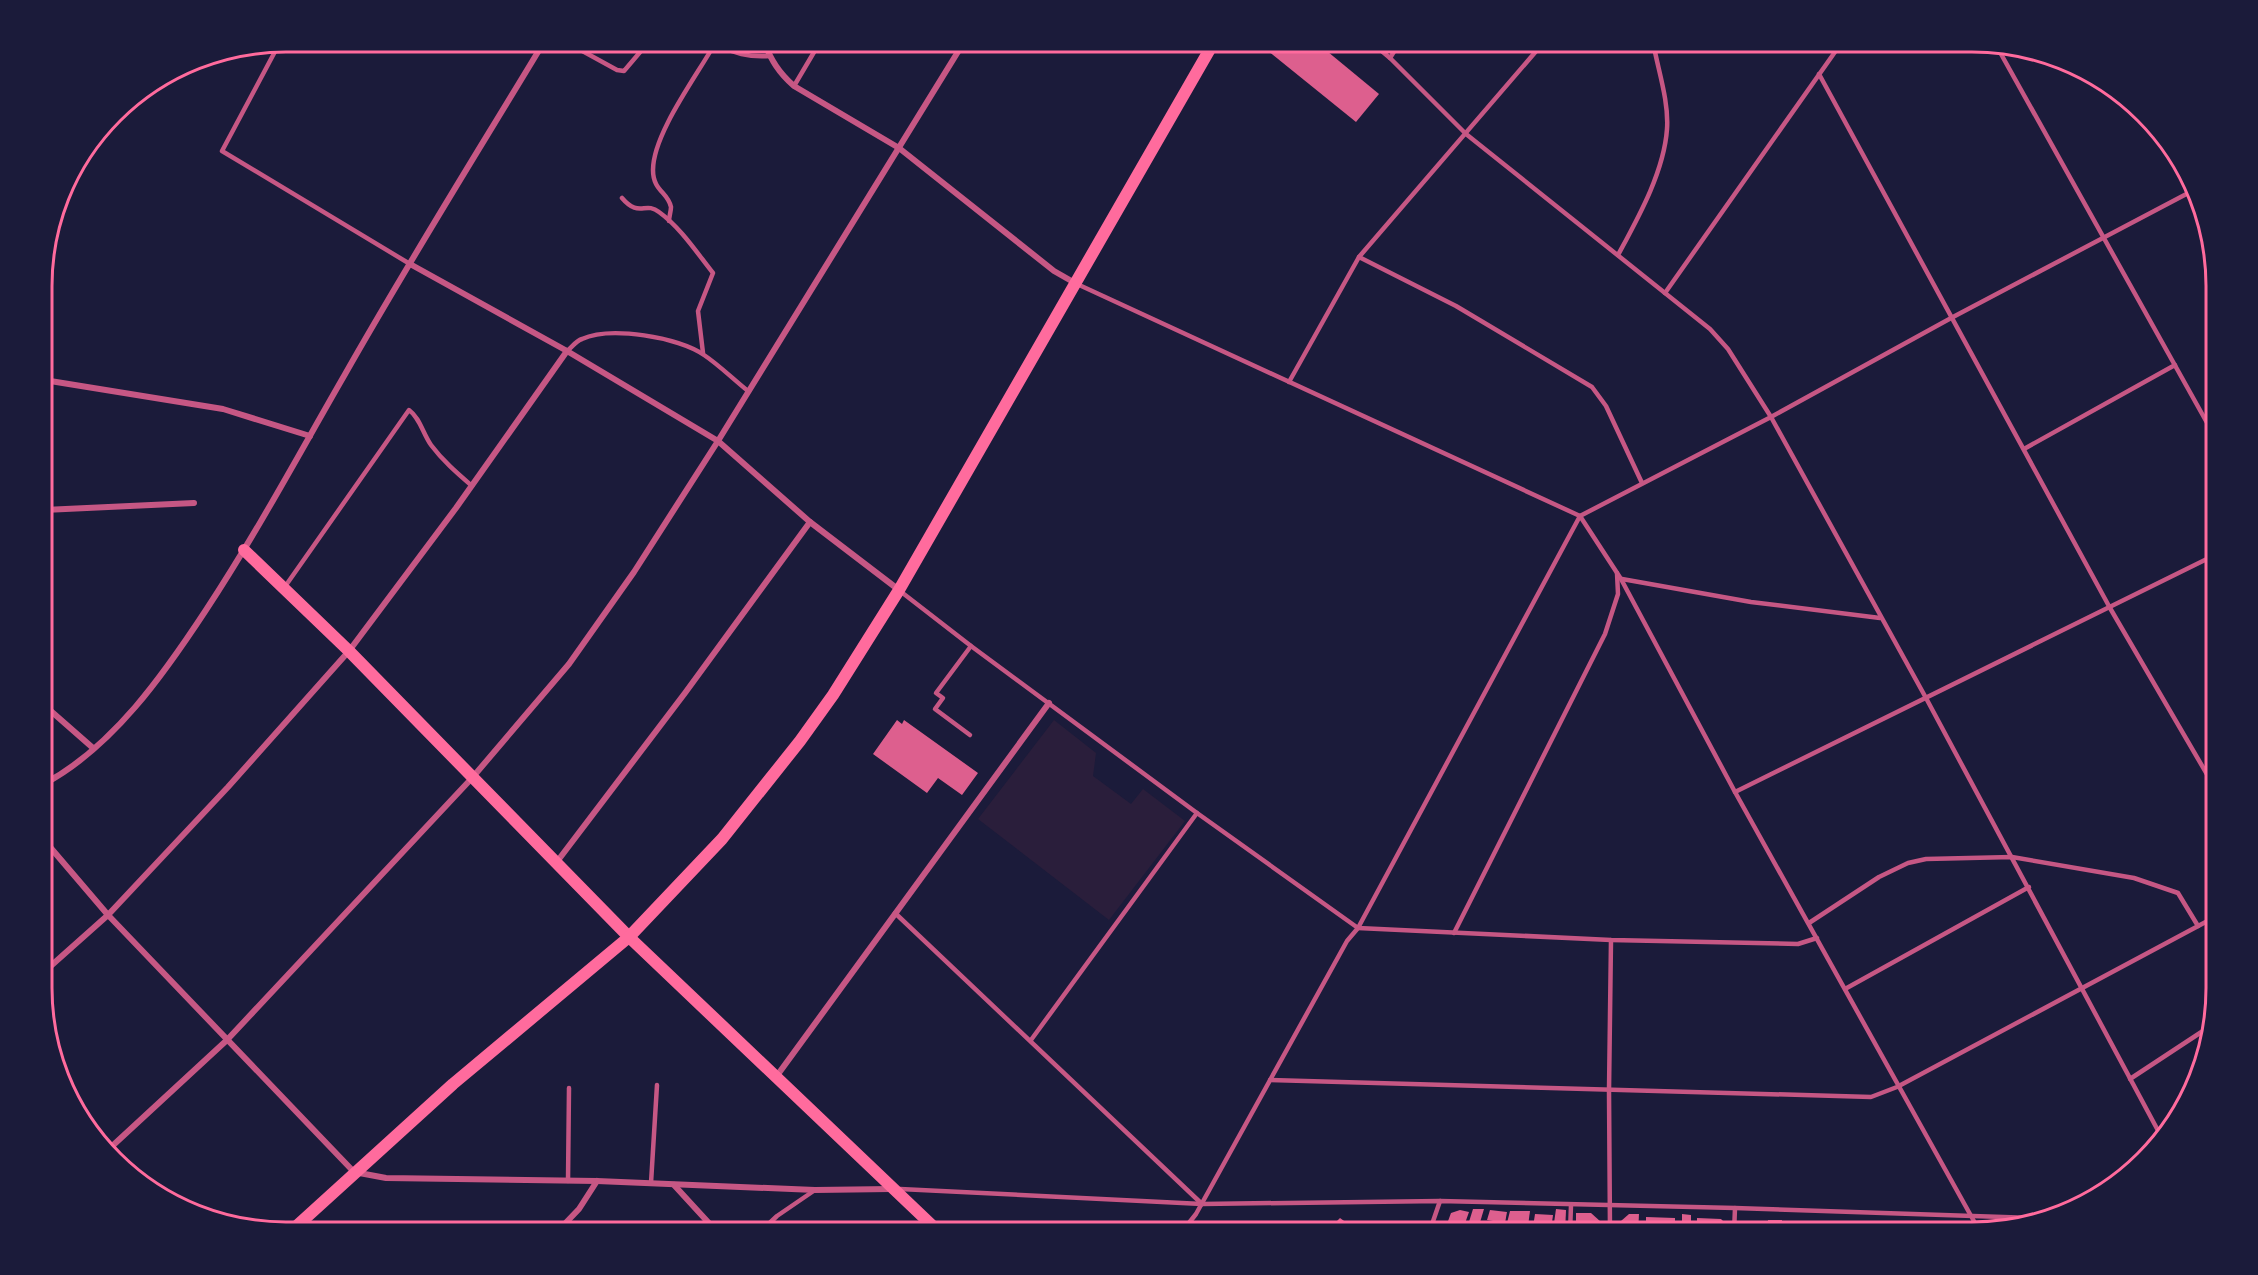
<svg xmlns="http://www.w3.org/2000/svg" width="2258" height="1275" font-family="'Golos Text',sans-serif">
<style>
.green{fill:#2a1e3b}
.building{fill:#dd5f8e}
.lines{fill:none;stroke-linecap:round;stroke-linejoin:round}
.service{stroke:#c65784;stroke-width:4.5}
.minor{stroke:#c65784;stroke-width:6}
.secondary{stroke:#ff6b9d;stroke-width:12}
.rim{fill:none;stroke:#ff6b9d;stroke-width:3}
</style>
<rect width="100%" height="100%" fill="#1b1b3a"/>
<path class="green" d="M 1054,720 L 1096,753 L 1093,776 L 1131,804 L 1143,789 L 1185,821 L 1109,920 L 978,819 Z"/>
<g class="building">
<path d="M 1275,42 L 1316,42 L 1379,94 L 1356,122 L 1268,51 Z"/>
<path d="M 897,720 L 902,724 L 904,720 L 978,773 L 962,795 L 938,778 L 927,793 L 873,754 Z"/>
<path d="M 1473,1209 L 1484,1209 L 1478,1229 L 1468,1225 Z"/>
<path d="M 1556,1209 L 1566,1210 L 1565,1233 L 1553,1230 Z"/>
<path d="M 1460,1210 L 1469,1212 L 1463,1229 L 1473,1233 L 1444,1232 L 1451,1213 Z"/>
<path d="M 1490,1210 L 1507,1212 L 1505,1223 L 1487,1220 Z"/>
<path d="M 1510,1211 L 1530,1211 L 1528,1226 L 1507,1223 Z"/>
<path d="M 1576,1213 L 1591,1213 L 1601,1222 L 1601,1233 L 1576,1233 Z"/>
<path d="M 1535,1214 L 1553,1215 L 1551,1230 L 1533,1227 Z"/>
<path d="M 1629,1214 L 1639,1214 L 1638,1233 L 1621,1233 L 1621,1221 Z"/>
<path d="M 1682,1214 L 1691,1215 L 1691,1233 L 1682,1233 Z"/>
<path d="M 1646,1217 L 1675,1218 L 1675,1233 L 1646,1233 Z"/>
<path d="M 1340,1218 L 1355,1229 L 1353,1233 L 1336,1222 Z"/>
<path d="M 1697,1218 L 1721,1219 L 1727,1225 L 1726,1233 L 1697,1233 Z"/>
<path d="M 1768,1220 L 1782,1220 L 1781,1233 L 1767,1233 Z"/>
<path d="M 1484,1223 L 1502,1228 L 1501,1233 L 1482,1231 Z"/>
<path d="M 1842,1223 L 1861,1224 L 1860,1233 L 1842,1233 Z"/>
<path d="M 1799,1224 L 1837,1225 L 1837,1233 L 1803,1233 L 1799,1229 Z"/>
<path d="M 1923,1224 L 1959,1227 L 1958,1233 L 1922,1233 Z"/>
<path d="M 1880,1225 L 1912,1227 L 1912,1233 L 1880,1233 Z"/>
</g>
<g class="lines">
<g class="service">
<path d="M 566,42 L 617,70 L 624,71 L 641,51 L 651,42"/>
<path d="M 708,42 C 731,51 744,58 770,56"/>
<path d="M 1371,42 L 1390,58 L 1466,134 L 1710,329 L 1728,349 L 1771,417 L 1926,698 L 2162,1138"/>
<path d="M 279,44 L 222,151 L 410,264"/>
<path d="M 1996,45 L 2215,437"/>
<path d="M 1390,58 L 1400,42"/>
<path d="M 1819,74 L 2110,608 L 2215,788"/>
<path d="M 794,86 L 820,42"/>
<path d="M 622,198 C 639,218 645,201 659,212 C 681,228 697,253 713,273 L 698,311 L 703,353"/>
<path d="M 669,221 C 669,217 671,211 671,207 C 668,192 653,191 653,170 C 653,134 696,77 714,45"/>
<path d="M 1618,255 C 1638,218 1664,172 1667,129 C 1669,101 1658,70 1653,42"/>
<path d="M 1359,257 L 1456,306 L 1592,387 L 1606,406 L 1642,483"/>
<path d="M 1077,284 L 1580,516"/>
<path d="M 1665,293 L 1842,42"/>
<path d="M 567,351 C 572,347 576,341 582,339 C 610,326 679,337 704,355 C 719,365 733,379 748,391"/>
<path d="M 1289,382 L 1359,257 L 1544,42"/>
<path d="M 2024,449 L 2175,365"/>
<path d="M 1580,516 L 1621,579 L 1735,792 L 1980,1232"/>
<path d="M 1622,579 L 1751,602 L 1880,618"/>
<path d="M 284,588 L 409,410 C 420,418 423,434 431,445 C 443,461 457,473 472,486"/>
<path d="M 900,591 L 971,646 L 1197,813 L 1358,928 L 1611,940 L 1798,944 L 1817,938"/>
<path d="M 970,735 L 935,709 L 943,698 L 936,693 L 971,646"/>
<path d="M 2209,776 L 2215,761"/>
<path d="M 1735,792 L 2215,555"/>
<path d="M 895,913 L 1202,1204"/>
<path d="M 1809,923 L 1879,877 L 1908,863 L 1926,859 L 2012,857 L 2134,878 L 2178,893 L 2198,926"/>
<path d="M 1454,933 L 1605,634 L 1618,594 L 1617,573"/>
<path d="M 1845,989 L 2029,887"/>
<path d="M 1031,1040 L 1197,813"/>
<path d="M 2130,1079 L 2209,1027"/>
<path d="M 1270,1080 L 1871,1097 L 1897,1087 L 2215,917"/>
<path d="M 568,1181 L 569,1088"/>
<path d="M 651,1183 L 657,1085"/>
<path d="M 900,1189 L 1202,1204 L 1440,1201 L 1735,1208 L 2033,1218"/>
<path d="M 759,1233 L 777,1216 L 815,1190"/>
<path d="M 1181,1233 L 1196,1214 L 1347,941 L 1358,928 L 1580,516 L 1771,417 L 1953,317 L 2194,190"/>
<path d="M 1429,1233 L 1440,1201"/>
<path d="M 1570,1233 L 1571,1205"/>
<path d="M 1610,1233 L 1609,1091 L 1611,940"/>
<path d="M 1734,1233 L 1735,1208"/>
</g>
<g class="minor">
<path d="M 764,42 C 771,60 779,73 794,86 L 899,148 L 1054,271 L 1075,283"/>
<path d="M 410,264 L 567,351 L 718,441 L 810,522 L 899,590"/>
<path d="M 44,380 L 223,409 L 310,436"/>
<path d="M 44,510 L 194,503"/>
<path d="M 44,705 L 93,748"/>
<path d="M 44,784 C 113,747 164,674 206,610 C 256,534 299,454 344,376 C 408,263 477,153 544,42"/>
<path d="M 44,840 L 108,915 L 354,1172 L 386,1178 L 597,1181 L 815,1190 L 891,1189"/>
<path d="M 556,863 L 685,693 L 810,522"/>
<path d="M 44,972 L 108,915 L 228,787 L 349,651 L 456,508 L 567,351"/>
<path d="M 776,1077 L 1049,703"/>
<path d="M 109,1149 L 227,1040 L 472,778 L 569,664 L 634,572 L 718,441 L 964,42"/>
<path d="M 674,1185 L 718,1233"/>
<path d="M 556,1233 L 579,1209 L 597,1181"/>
</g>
<g class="secondary">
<path d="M 244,550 L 349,651 L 629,937 L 940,1233"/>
<path d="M 289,1233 L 453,1084 L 629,937 L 722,839 L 800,741 L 833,695 L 899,590 L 1214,42"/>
</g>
</g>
<path d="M0 0H2258V1275H0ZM286 52H1972A234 234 0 0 1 2206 286V988A234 234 0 0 1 1972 1222H286A234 234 0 0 1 52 988V286A234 234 0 0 1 286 52Z" fill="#1b1b3a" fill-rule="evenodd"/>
<path class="rim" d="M286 52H1972A234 234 0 0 1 2206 286V988A234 234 0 0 1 1972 1222H286A234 234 0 0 1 52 988V286A234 234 0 0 1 286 52Z"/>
</svg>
